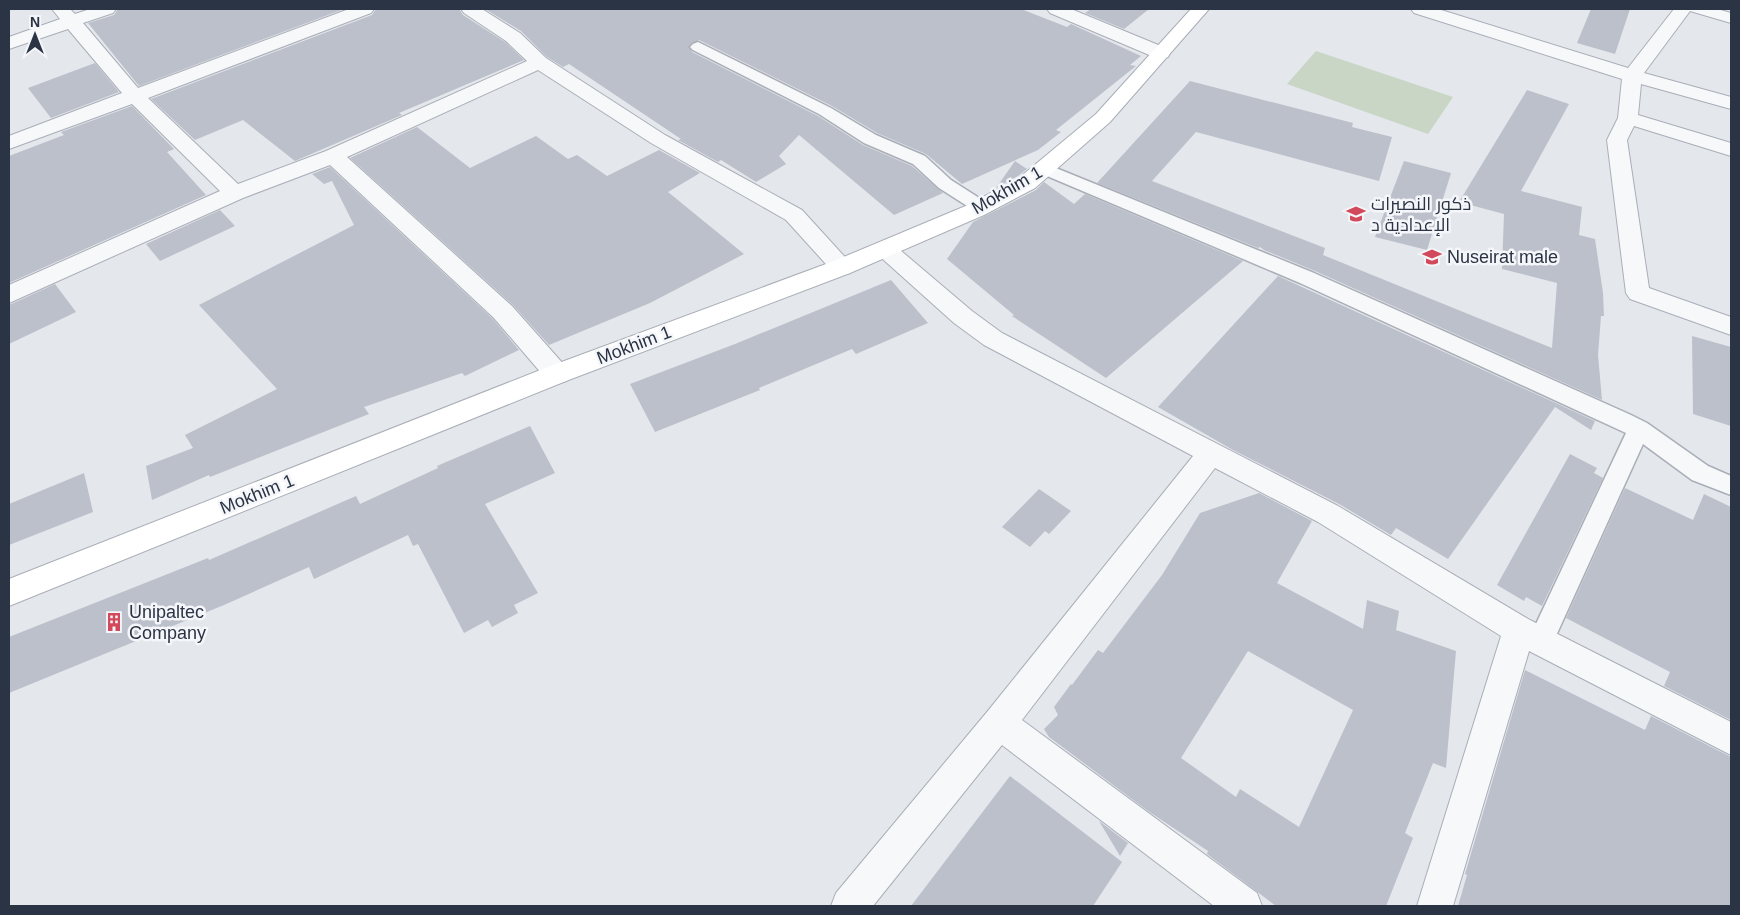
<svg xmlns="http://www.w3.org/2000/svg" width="1740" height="915" font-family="Helvetica,Cairo,sans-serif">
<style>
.green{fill:#c9d6c5}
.building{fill:#bbc0ca;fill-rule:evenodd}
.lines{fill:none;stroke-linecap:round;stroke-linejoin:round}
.lane-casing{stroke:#a9aeb7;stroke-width:3}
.street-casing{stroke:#a9aeb7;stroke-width:2}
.secondary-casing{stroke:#a9aeb7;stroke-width:2}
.lane{fill:#f7f8fa;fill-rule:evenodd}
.street{fill:#f7f8fa;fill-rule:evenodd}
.secondary{fill:#fff;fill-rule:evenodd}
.labels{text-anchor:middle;stroke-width:5;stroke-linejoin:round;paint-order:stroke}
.street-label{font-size:18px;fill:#2b3445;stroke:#f4f6f9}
.poi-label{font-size:18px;fill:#2b3445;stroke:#f4f6f9;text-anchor:start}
</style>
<rect width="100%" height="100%" fill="#e4e7ec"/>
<path class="green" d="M 1316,51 L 1453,97 L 1428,134 L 1287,84 Z"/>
<g class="building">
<path d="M 118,9 L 344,9 L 139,86 L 88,23 L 114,15 Z"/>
<path d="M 376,9 L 459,9 L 463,15 L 505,42 L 524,60 L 399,113 L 402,115 L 295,161 L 243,120 L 195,140 L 151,99 L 372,15 Z"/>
<path d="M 485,9 L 1021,9 L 1067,27 L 1071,24 L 1141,56 L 1130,65 L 1136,66 L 1056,130 L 1061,132 L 1038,150 L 962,184 L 926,154 L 877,133 L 832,106 L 699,40 L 689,46 L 692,52 L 818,116 L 863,145 L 912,166 L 943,193 L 894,215 L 799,135 L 779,156 L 786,164 L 756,182 L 721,160 L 718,162 L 678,140 L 681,139 L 569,64 L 563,67 L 547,57 L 521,31 Z"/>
<path d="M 1091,9 L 1149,9 L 1124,29 L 1085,13 Z"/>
<path d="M 1591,9 L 1630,9 L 1615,54 L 1577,43 Z"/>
<path d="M 95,63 L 119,92 L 51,118 L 28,88 Z"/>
<path d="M 1190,81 L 1353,123 L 1352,127 L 1392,137 L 1379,181 L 1196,132 L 1152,181 L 1325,248 L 1323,255 L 1552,348 L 1557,283 L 1502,269 L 1504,214 L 1459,202 L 1527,90 L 1569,104 L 1521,191 L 1582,207 L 1579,235 L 1595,239 L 1603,293 L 1604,316 L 1601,316 L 1598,355 L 1602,400 L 1315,271 L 1264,250 L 1260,247 L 1258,248 L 1097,183 Z"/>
<path d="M 132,106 L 174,149 L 167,152 L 206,195 L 9,283 L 9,156 L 64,135 L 61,132 Z"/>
<path d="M 417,127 L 470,168 L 536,136 L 568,159 L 577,155 L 607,176 L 659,150 L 700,173 L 668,192 L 744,254 L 650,303 L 549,345 L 513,305 L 350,158 Z"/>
<path d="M 1015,161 L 1027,169 L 1018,176 L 996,188 Z"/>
<path d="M 1404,161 L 1451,173 L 1427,250 L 1375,237 Z"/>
<path d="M 330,167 L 493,319 L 519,350 L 465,376 L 462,373 L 364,407 L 369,414 L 210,477 L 209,475 L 152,500 L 146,466 L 193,448 L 185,435 L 277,389 L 199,305 L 354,225 L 332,181 L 324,184 L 312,174 Z"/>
<path d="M 1044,182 L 1074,204 L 1085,194 L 1243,261 L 1106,378 L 1012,316 L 1014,315 L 947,259 L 973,222 L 1036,190 Z"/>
<path d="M 220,210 L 235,226 L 160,261 L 146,244 Z"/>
<path d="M 1278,276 L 1595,421 L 1591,430 L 1555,407 L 1448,559 L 1396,528 L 1391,535 L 1339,504 L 1233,450 L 1158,407 Z"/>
<path d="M 891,280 L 928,323 L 856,354 L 852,349 L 759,388 L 760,390 L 655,432 L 630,384 L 735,344 Z"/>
<path d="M 55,284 L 76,312 L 9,344 L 9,305 Z"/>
<path d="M 1692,336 L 1731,347 L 1731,426 L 1693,414 Z"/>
<path d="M 530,426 L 555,473 L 485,504 L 538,593 L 514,605 L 518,613 L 492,627 L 488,620 L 464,633 L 418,544 L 413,546 L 408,535 L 314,579 L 309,567 L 224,605 L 9,693 L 9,637 L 208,558 L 209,560 L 356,496 L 360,504 L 438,468 L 437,466 Z"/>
<path d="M 1570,454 L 1597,468 L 1594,473 L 1603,478 L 1542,606 L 1526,597 L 1524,601 L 1497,585 Z"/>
<path d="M 84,473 L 93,512 L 9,545 L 9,504 Z"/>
<path d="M 1625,488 L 1693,520 L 1704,494 L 1731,507 L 1731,720 L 1664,686 L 1670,672 L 1566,618 Z"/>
<path d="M 1039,489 L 1071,511 L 1049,534 L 1045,531 L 1030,547 L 1002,527 Z"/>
<path d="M 1259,493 L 1312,521 L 1277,583 L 1363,629 L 1367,600 L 1399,611 L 1396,630 L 1456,651 L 1446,768 L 1433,763 L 1405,833 L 1413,838 L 1386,906 L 1276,906 L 1207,854 L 1208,851 L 1148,811 L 1049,737 L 1044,729 L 1058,715 L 1054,707 L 1071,684 L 1072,685 L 1098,650 L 1103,653 L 1162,575 L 1200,513 ZM 1248,651 L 1353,710 L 1299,827 L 1240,789 L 1236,797 L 1181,758 Z"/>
<path d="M 1525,670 L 1645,730 L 1651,716 L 1731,757 L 1731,906 L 1458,906 L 1467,875 L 1465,874 Z"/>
<path d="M 1010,776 L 1122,862 L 1093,906 L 911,906 Z"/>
<path d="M 1099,821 L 1128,843 L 1120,856 Z"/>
</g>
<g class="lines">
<g class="lane-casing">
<g id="lane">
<path d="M 698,42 L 831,108 L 876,135 L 925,156 L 951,180 L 987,203 L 990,207 L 987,211 L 981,213 L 975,211 L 939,188 L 913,164 L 864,143 L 819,114 L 693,50 L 690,47 L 693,44 Z"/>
<path d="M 1046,164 L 1314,273 L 1631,415 L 1647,423 L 1708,466 L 1731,476 L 1731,495 L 1692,480 L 1643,444 L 1550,649 L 1541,653 L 1532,649 L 1528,641 L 1626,433 L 1300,283 L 1040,173 L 1037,169 L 1040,165 Z"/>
</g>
</g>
<g class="street-casing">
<g id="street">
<path d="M 52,9 L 70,9 L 75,14 L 90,9 L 116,9 L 113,13 L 83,23 L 138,88 L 349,9 L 374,9 L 371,13 L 148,98 L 238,184 L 326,151 L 527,61 L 506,41 L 464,13 L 461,9 L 482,9 L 520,33 L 546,58 L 665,135 L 802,210 L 854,267 L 850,273 L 842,275 L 834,273 L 786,220 L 651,143 L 538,70 L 347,157 L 512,306 L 566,367 L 570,374 L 566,381 L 557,384 L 548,381 L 494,318 L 330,165 L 243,198 L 9,303 L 9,285 L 220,191 L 132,104 L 9,149 L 9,136 L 122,93 L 68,29 L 9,49 L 9,37 L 60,19 Z"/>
<path d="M 1047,9 L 1071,9 L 1168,49 L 1170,53 L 1168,57 L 1161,59 L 1154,57 L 1050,13 Z"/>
<path d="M 1411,9 L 1438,9 L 1628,68 L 1674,9 L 1717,9 L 1731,13 L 1731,23 L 1690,11 L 1644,73 L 1731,97 L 1731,109 L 1641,84 L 1638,115 L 1731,143 L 1731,156 L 1634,126 L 1627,140 L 1649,288 L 1731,317 L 1731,335 L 1630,299 L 1626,293 L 1607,140 L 1618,118 L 1622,79 L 1414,13 Z"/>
<path d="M 885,241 L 893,244 L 972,311 L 1002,333 L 1338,506 L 1530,620 L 1731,722 L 1731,755 L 1529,651 L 1453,906 L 1417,906 L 1501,636 L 1318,522 L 1215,468 L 1022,720 L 1257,893 L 1262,906 L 1214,906 L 1002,745 L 873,906 L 831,906 L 836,893 L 987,712 L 1193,456 L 984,345 L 954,323 L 877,254 L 873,249 L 877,244 Z"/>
</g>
</g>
<g class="secondary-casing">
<path id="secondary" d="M 1191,9 L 1209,9 L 1110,122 L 1035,188 L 984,215 L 850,273 L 566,381 L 9,606 L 9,579 L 548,367 L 834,261 L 968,205 L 1019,178 L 1096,114 Z"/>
</g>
<use href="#lane" class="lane"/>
<use href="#street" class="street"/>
<use href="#secondary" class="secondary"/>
</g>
<defs>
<g id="school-bare" transform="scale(1.5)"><path d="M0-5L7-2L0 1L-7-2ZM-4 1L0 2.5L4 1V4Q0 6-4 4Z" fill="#d1495b" stroke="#f4f6f9" stroke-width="2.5" paint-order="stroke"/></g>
<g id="building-bare" transform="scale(1.5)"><path d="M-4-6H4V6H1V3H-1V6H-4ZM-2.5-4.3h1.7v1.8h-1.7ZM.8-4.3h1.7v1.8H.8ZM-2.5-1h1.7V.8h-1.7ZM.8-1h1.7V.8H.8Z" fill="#d1495b" stroke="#f4f6f9" stroke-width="2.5" paint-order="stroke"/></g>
</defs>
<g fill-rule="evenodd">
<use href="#school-bare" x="1356" y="214"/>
<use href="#school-bare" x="1432" y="257"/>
<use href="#building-bare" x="114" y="622"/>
</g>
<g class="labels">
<g class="street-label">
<text transform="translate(1007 190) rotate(-30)" y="6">Mokhim 1</text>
<text transform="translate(634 345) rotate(-21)" y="6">Mokhim 1</text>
<text transform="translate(257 494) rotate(-22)" y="6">Mokhim 1</text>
</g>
<g class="poi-label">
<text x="1371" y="210">ذكور النصيرات<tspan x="1371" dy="21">الإعدادية د</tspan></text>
<text x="1447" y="263">Nuseirat male</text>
<text x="129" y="618">Unipaltec<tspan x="129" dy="21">Company</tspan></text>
</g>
</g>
<rect width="1740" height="915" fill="none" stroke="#2b3445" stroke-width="20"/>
<g transform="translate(35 35)" stroke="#f4f6f9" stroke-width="4" paint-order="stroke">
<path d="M0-4L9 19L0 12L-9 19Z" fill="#2b3445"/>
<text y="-8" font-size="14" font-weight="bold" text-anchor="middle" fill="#2b3445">N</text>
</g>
</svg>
